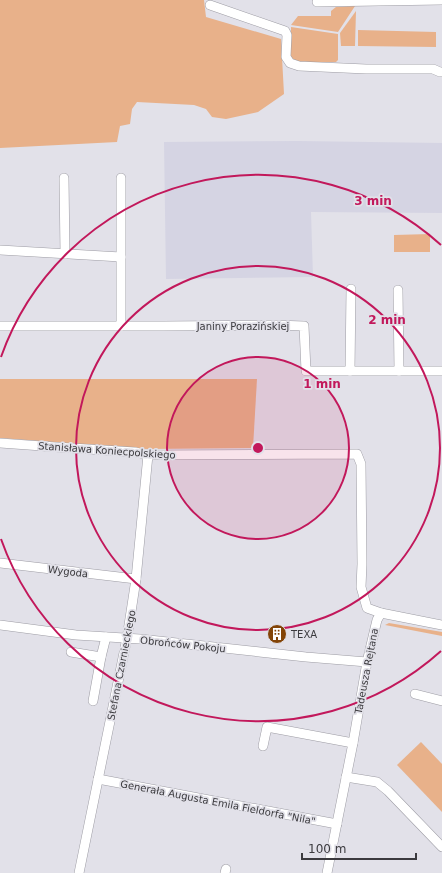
<svg xmlns="http://www.w3.org/2000/svg" width="442" height="873" font-family="'DejaVu Sans',sans-serif">
<style>
.built{fill:#d5d4e3}
.green{fill:#e8b18a}
.lines{fill:none;stroke-linecap:round;stroke-linejoin:round}
.minor-casing{stroke:#9d9ca4;stroke-width:10}
.minor{stroke:#fff;stroke-width:9}
.ring{fill:none;stroke:#c2185b;stroke-width:2}
.labels{text-anchor:middle;stroke-width:3.5;stroke-linejoin:round;paint-order:stroke}
.street-label{font-size:10px;fill:#3b3a3e;stroke:#e2e1e9}
.poi-label{font-size:10px;fill:#3b3a3e;stroke:#e2e1e9;text-anchor:start}
.centre{fill:#c2185b;stroke:#e2e1e9;stroke-width:2}
.ring-label{font-size:12px;text-anchor:middle;font-weight:bold;fill:#c2185b;stroke:#e2e1e9;stroke-width:3.5;stroke-linejoin:round;paint-order:stroke}
</style>
<rect width="100%" height="100%" fill="#e2e1e9"/>
<path class="built" d="M 298,141 L 442,143 L 442,213 L 311,212 L 313,277 L 166,279 L 164,142 Z"/>
<g class="green">
<path d="M 0,0 L 204,0 L 206,17 L 281,39 L 284,94 L 258,112 L 226,119 L 212,117 L 206,109 L 194,105 L 137,102 L 132,109 L 130,124 L 120,126 L 117,142 L 0,148 Z"/>
<path d="M 355,6 L 338,32 L 291,25 L 298,16 L 331,16 L 331,11 L 336,7 Z"/>
<path d="M 356,11 L 355,46 L 341,46 L 340,33 Z"/>
<path d="M 291,27 L 338,34 L 338,60 L 336,62 L 298,62 L 294,61 L 291,57 Z"/>
<path d="M 358,30 L 436,32 L 436,47 L 358,46 Z"/>
<path d="M 430,234 L 430,252 L 394,252 L 394,235 Z"/>
<path d="M 0,379 L 257,379 L 253,448 L 146,449 L 0,438 Z"/>
<path d="M 389,623 L 442,632 L 442,636 L 385,625 Z"/>
<path d="M 421,742 L 442,764 L 442,812 L 397,765 Z"/>
</g>
<g class="lines">
<g class="minor-casing">
<g id="minor">
<path d="M 317,2 L 442,0"/>
<path d="M 210,5 L 285,31 L 287,35 L 286,57 L 290,63 L 299,66 L 366,69 L 433,69 L 440,72 L 442,72"/>
<path d="M 64,178 L 65,254"/>
<path d="M 121,178 L 121,326"/>
<path d="M 0,250 L 121,257"/>
<path d="M 398,290 L 399,371"/>
<path d="M 0,326 L 164,326 L 276,325 L 304,326 L 306,371 L 442,371"/>
<path d="M 350,371 L 351,289"/>
<path d="M 0,443 L 56,447 L 135,452 L 148,455 L 357,454 L 361,464 L 362,564 L 361,587 L 367,608 L 381,613 L 442,625"/>
<path d="M 0,563 L 136,579"/>
<path d="M 0,625 L 76,635 L 140,639 L 306,657 L 367,662"/>
<path d="M 71,652 L 101,657"/>
<path d="M 415,694 L 442,701"/>
<path d="M 93,701 L 101,657 L 106,637"/>
<path d="M 263,746 L 267,727 L 353,743"/>
<path d="M 346,777 L 377,782 L 388,791 L 442,847"/>
<path d="M 98,779 L 337,824"/>
<path d="M 79,873 L 127,638 L 136,579 L 148,455"/>
<path d="M 225,873 L 226,869"/>
<path d="M 327,873 L 353,743 L 367,662 L 377,620 L 381,613"/>
</g>
</g>
<use href="#minor" class="minor"/>
</g>
<circle cx="258" cy="448" r="91" fill="#c2185b" fill-opacity=".12"/>
<g class="ring">
<circle cx="258" cy="448" r="91"/>
<circle cx="258" cy="448" r="182"/>
<path d="M441 651A273 273 0 0 1 1 539M1 357A273 273 0 0 1 441 245"/>
</g>
<defs>
<g id="building-disc" transform="scale(1)"><circle r="9.5" fill="#834407" stroke="#e2e1e9"/><path d="M-4-6H4V6H1V3H-1V6H-4ZM-2.5-4.3h1.7v1.8h-1.7ZM.8-4.3h1.7v1.8H.8ZM-2.5-1h1.7V.8h-1.7ZM.8-1h1.7V.8H.8Z" fill="#fff"/></g>
</defs>
<g fill-rule="evenodd">
<use href="#building-disc" x="277" y="634"/>
</g>
<g class="labels">
<g class="street-label">
<text x="243" y="330">Janiny Porazińskiej</text>
<text transform="translate(107 450) rotate(4)" y="4">Stanisława Koniecpolskiego</text>
<text transform="translate(68 571) rotate(7)" y="4">Wygoda</text>
<text transform="translate(183 644) rotate(6)" y="4">Obrońców Pokoju</text>
<text transform="translate(121 665) rotate(-79)" y="4">Stefana Czarnieckiego</text>
<text transform="translate(366 671) rotate(-79)" y="4">Tadeusza Rejtana</text>
<text transform="translate(218 802) rotate(11)" y="4">Generała Augusta Emila Fieldorfa "Nila"</text>
</g>
<g class="poi-label">
<text x="291" y="638">TEXA</text>
</g>
</g>
<circle cx="258" cy="448" r="6" class="centre"/>
<g class="ring-label">
<text x="373" y="205">3 min</text>
<text x="387" y="324">2 min</text>
<text x="322" y="388">1 min</text>
</g>
<path d="M302 853v6h114v-6" fill="none" stroke="#3b3a3e" stroke-width="2"/>
<text x="308" y="853" font-size="12" fill="#3b3a3e" stroke="#e2e1e9" stroke-width="3" paint-order="stroke">100 m</text>
</svg>
